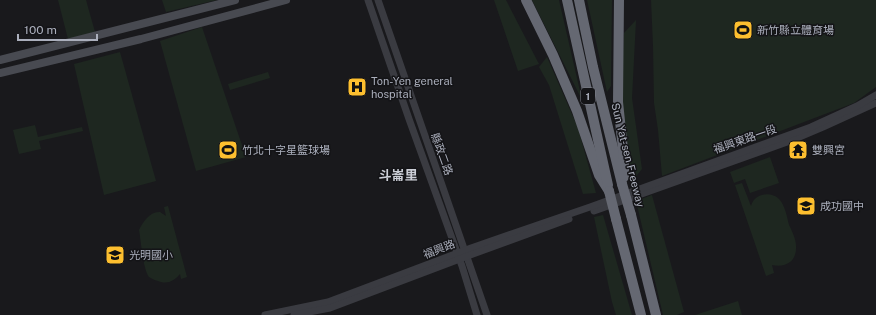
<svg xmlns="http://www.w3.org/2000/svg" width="876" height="315" font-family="'Public Sans','Noto Sans TC',sans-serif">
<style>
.green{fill:#1e2720}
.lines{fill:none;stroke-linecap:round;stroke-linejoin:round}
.tertiary{stroke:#3a3b41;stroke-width:7}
.secondary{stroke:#484a51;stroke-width:8}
.motorway{stroke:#656872;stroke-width:10}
.motorway-bridge{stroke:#656872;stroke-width:10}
.labels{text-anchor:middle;stroke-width:3;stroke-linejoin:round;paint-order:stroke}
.shield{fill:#141417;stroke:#7e808a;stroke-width:1}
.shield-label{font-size:10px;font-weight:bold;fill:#abafbc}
.poi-label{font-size:11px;fill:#abafbc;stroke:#141417;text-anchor:start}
.street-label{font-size:11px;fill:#abafbc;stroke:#141417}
.quarter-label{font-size:13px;font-weight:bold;fill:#cccfd7;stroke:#141417}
</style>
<rect width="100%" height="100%" fill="#19191c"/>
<g class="green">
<path d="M 58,0 L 86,0 L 95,32 L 68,39 Z"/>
<path d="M 162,0 L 217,0 L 166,12 Z"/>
<path d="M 494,0 L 506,0 L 539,64 L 518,71 Z"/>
<path d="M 532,0 L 559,0 L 582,100 Z"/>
<path d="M 587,0 L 612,0 L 611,86 L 607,92 Z"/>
<path d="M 651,0 L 876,0 L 876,87 L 854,103 L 662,176 L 658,130 L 654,103 L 653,46 Z"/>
<path d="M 636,20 L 632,98 L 642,169 L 632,181 L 621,94 L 624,33 Z"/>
<path d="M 202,27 L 246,157 L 196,171 L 160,41 Z"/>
<path d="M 120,52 L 156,181 L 104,195 L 74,64 Z"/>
<path d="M 547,57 L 578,128 L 596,193 L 583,194 L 549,85 L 539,67 Z"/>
<path d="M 268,72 L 270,78 L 230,90 L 228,84 Z"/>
<path d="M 35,125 L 38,137 L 82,127 L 83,131 L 39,141 L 41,149 L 19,154 L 13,130 Z"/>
<path d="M 770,157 L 779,183 L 750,193 L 745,179 L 734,183 L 730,172 Z"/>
<path d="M 742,183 L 751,206 C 752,203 753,200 756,198 C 762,193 773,193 779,199 C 785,205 787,217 789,225 C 792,231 796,239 796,246 C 797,262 785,268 772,265 L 774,273 L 766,276 L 735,185 Z"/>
<path d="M 652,195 L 684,312 L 677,315 L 663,315 L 636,201 Z"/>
<path d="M 168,206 L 187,277 L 181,279 L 180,274 C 175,280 169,284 161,282 C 157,281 152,279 149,277 C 143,270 141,240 139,230 C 143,222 150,211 160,212 C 162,213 164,215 166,216 L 164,207 Z"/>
<path d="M 603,215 L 632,315 L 616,315 L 612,302 L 594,217 Z"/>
<path d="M 738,301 L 742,315 L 695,315 Z"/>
</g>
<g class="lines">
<g class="tertiary">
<path d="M 368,0 L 409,119 L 462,266 L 477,315"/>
<path d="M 378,0 L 487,315"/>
<path d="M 594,211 L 790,141 L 823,127 L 876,103"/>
<path d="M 265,315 L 328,302 L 471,248 L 590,207 L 811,127 L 857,106 L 876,95"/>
<path d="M 294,315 L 330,308 L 473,254 L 569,219"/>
</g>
<g class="secondary">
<path d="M 0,60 L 235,0"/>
<path d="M 0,73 L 141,39 L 286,0"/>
</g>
<g class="motorway">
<path d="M 526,0 L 553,55 L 577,111 L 599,175 L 609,191"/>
<path d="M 567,0 L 608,185"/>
<path d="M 579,0 L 593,67 L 622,184"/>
<path d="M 619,0 L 618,102 L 624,159 L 624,177"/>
<path d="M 631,215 L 656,315"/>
<path d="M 616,219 L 641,315"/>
</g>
<g class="motorway-bridge">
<path d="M 622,184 L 631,215"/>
<path d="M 609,191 L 616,219"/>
</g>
</g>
<defs>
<g id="stadium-square" transform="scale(1)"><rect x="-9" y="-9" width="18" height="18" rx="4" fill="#fdbf2f" stroke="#141417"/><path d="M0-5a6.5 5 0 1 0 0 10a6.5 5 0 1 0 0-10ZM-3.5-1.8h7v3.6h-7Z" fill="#111"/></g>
<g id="hospital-square" transform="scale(1)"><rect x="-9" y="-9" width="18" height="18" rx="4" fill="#fdbf2f" stroke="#141417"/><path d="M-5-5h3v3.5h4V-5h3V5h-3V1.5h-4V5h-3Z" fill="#111"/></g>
<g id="temple-square" transform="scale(1)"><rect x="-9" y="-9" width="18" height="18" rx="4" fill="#fdbf2f" stroke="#141417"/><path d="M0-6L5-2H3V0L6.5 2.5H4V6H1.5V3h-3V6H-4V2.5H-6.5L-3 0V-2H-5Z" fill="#111"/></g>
<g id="school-square" transform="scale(1)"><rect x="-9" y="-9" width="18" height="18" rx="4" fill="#fdbf2f" stroke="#141417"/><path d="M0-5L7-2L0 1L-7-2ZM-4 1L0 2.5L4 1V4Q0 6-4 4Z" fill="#111"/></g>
</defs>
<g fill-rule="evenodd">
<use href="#stadium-square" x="743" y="30"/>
<use href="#hospital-square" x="357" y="87"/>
<use href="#stadium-square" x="228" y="150"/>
<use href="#temple-square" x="798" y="150"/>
<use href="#school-square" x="806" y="206"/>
<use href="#school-square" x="115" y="255"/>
</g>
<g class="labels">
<rect class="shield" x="581" y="88" width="14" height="16" rx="3"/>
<g class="shield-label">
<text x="588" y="100">1</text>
</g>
<g class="poi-label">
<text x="757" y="34">新竹縣立體育場</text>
<text x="371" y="85">Ton-Yen general<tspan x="371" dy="13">hospital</tspan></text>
<text x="242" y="154">竹北十字星籃球場</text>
<text x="812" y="154">雙興宮</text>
<text x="820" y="210">成功國中</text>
<text x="129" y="259">光明國小</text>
</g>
<g class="street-label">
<text transform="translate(745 139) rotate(-19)" y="4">福興東路一段</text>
<text transform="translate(442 154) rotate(70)" y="4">縣政二路</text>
<text transform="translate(628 155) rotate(76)" y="4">Sun Yat-sen Freeway</text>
<text transform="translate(439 249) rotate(-21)" y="4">福興路</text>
</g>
<g class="quarter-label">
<text x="398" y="180">斗崙里</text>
</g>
</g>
<path d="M18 34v6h79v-6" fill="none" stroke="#abafbc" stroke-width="2"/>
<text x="24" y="34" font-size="12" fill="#abafbc" stroke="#141417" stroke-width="3" paint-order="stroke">100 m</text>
</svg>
